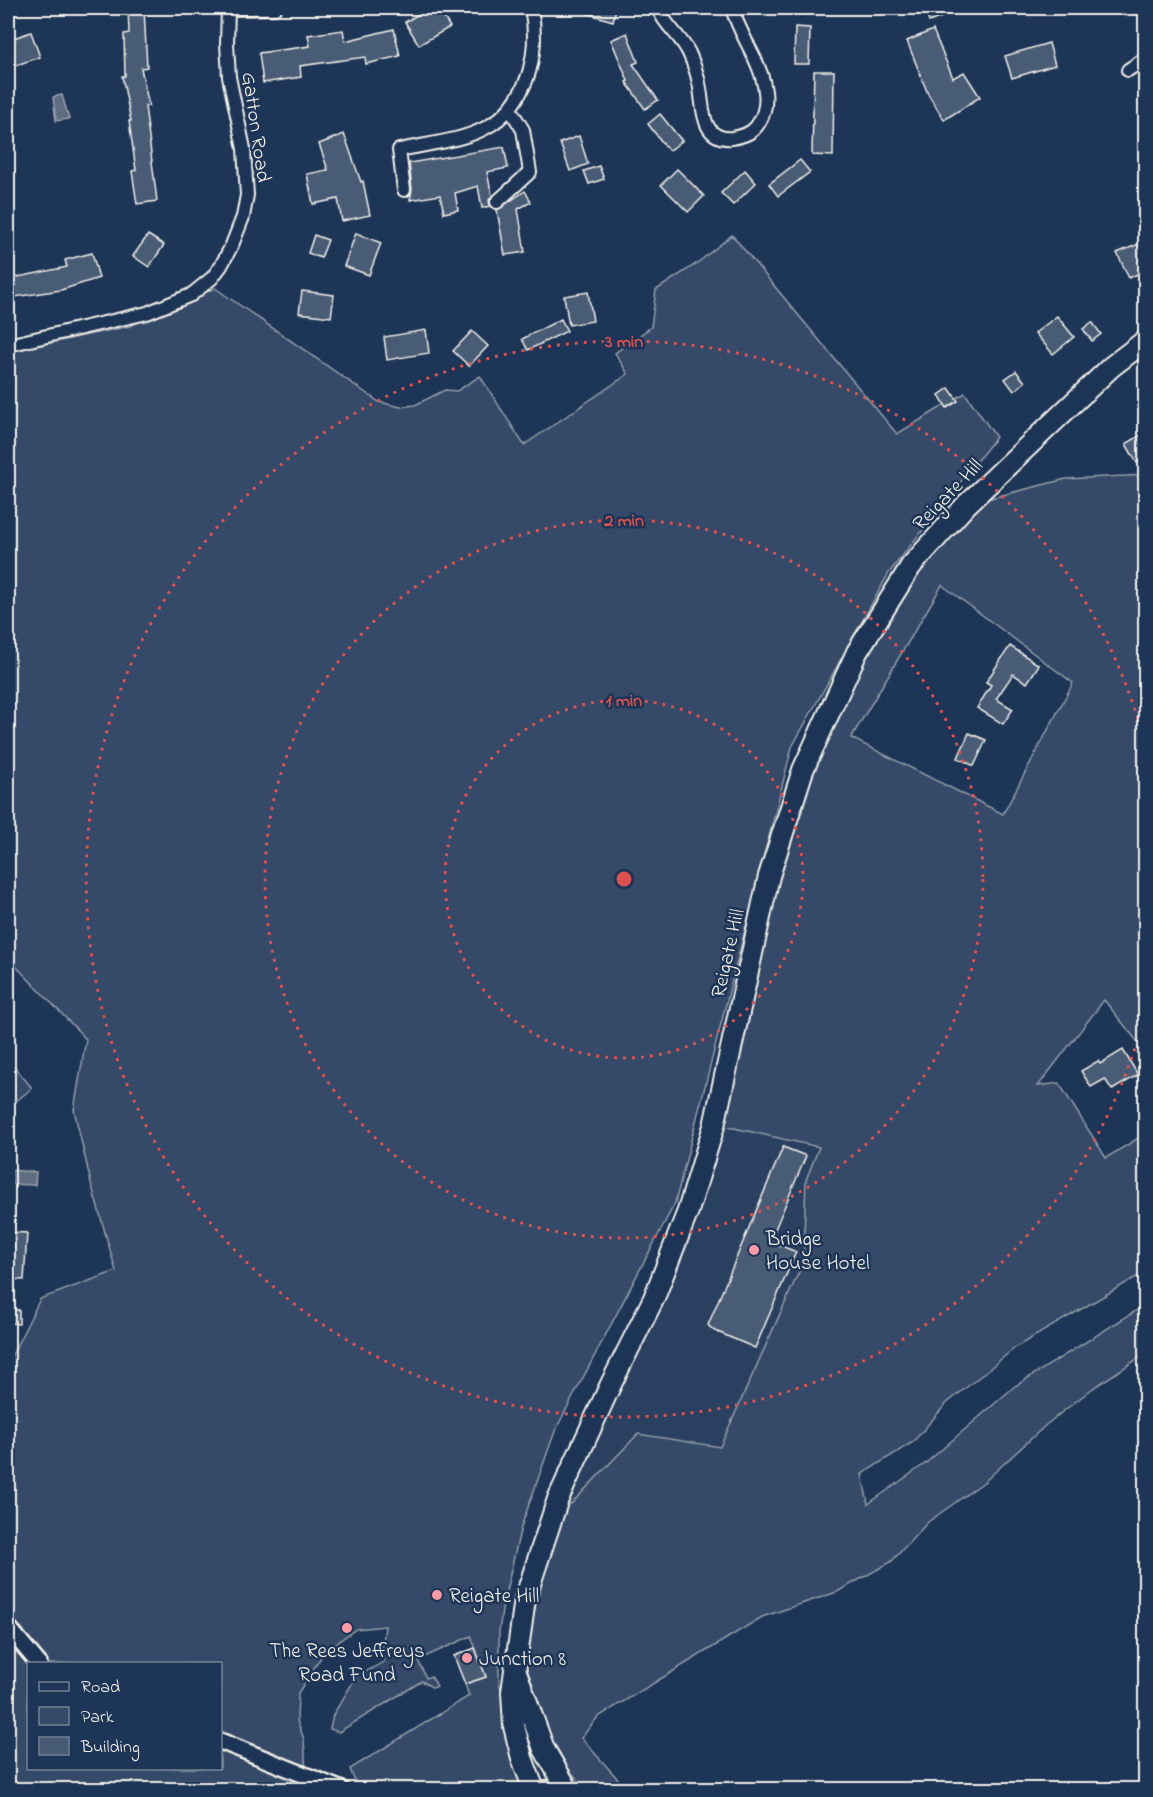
<svg xmlns="http://www.w3.org/2000/svg" width="1153" height="1797" font-family="'Indie Flower',sans-serif">
<style>
.built{fill:#2a4060}
.green{fill:#354a67;stroke:#949ea8;stroke-width:1.5;fill-rule:evenodd}
.water{fill:#5e6d82;stroke:#9aa2ab;stroke-width:1.5}
.building{fill:#485b74;stroke:#f4f1e8;stroke-width:1.5}
.lines{fill:none;stroke-linecap:round;stroke-linejoin:round}
.minor-casing{stroke:#f4f1e8;stroke-width:16}
.tertiary-casing{stroke:#f4f1e8;stroke-width:20}
.primary-casing{stroke:#f4f1e8;stroke-width:24}
.minor{stroke:#1d3557;stroke-width:12}
.tertiary{stroke:#1d3557;stroke-width:15}
.primary{stroke:#1d3557;stroke-width:20}
.ring{fill:none;stroke:#dc504e;stroke-width:3;stroke-dasharray:3 6}
.poi-dot{fill:#ff9aa2;stroke:#1d3557;stroke-width:2}
.labels{text-anchor:middle;stroke-width:5;stroke-linejoin:round;paint-order:stroke}
.street-label{font-size:21px;fill:#f4f1e8;stroke:#1d3557}
.poi-label{font-size:21px;fill:#f4f1e8;stroke:#1d3557;text-anchor:start}
.centre{fill:#dc504e;stroke:#1d3557;stroke-width:3}
.ring-label{font-size:18px;text-anchor:middle;font-weight:bold;fill:#dc504e;stroke:#1d3557;stroke-width:5;stroke-linejoin:round;paint-order:stroke}
</style>
<rect width="100%" height="100%" fill="#1d3557"/>
<filter id="ink" filterUnits="userSpaceOnUse"><feTurbulence type="fractalNoise" baseFrequency=".0167" numOctaves="2"/><feDisplacementMap in="SourceGraphic" scale="12" xChannelSelector="R" yChannelSelector="G"/><feConvolveMatrix kernelMatrix="1 2 1 2 8 2 1 2 1" color-interpolation-filters="sRGB"/></filter>
<g filter="url(#ink)">
<path class="built" d="M 714,1126 L 734,1128 L 819,1147 L 806,1180 L 803,1263 L 720,1447 L 638,1434 L 570,1504 L 558,1499 L 590,1428 Z"/>
<g class="green">
<path d="M 732,235 L 897,434 L 965,393 L 996,437 L 889,573 L 792,747 L 675,1203 L 555,1431 L 521,1527 L 503,1604 L 499,1631 L 499,1681 L 521,1789 L 377,1790 L 356,1784 L 350,1769 L 469,1696 L 465,1684 L 486,1677 L 471,1636 L 418,1660 L 426,1678 L 431,1676 L 437,1686 L 433,1688 L 422,1681 L 339,1732 L 330,1729 L 333,1715 L 356,1677 L 384,1662 L 382,1650 L 385,1626 L 356,1629 L 325,1651 L 298,1693 L 297,1721 L 304,1739 L 307,1789 L 8,1789 L 8,1363 L 40,1299 L 116,1271 L 91,1183 L 74,1110 L 86,1039 L 8,958 L 8,352 L 130,326 L 215,288 L 379,402 L 401,407 L 415,405 L 445,390 L 457,391 L 480,376 L 524,445 L 628,374 L 615,353 L 651,327 L 656,290 L 696,264 ZM 28,1664 L 220,1664 L 220,1768 L 28,1768 Z"/>
<path d="M 1145,475 L 1145,1051 L 1104,1000 L 1038,1086 L 1059,1083 L 1106,1158 L 1145,1134 L 1145,1272 L 1016,1347 L 946,1404 L 913,1442 L 862,1474 L 868,1504 L 926,1463 L 1015,1386 L 1145,1305 L 1145,1354 L 1093,1388 L 1047,1424 L 984,1482 L 928,1522 L 891,1562 L 837,1592 L 762,1617 L 598,1717 L 581,1738 L 627,1789 L 585,1789 L 569,1769 L 524,1691 L 525,1599 L 558,1499 L 571,1504 L 638,1434 L 720,1447 L 803,1263 L 806,1180 L 819,1147 L 734,1128 L 714,1126 L 769,876 L 857,652 L 967,504 L 1066,479 ZM 942,585 L 1073,683 L 1003,814 L 851,738 Z"/>
<path d="M 8,1059 L 32,1088 L 8,1108 Z"/>
</g>
<g class="water">
<path d="M 62,95 L 69,119 L 56,121 L 53,97 Z"/>
<path d="M 8,1170 L 36,1172 L 35,1185 L 8,1184 Z"/>
</g>
<g class="building">
<path d="M 128,8 L 144,8 L 147,67 L 141,68 L 149,106 L 145,106 L 157,201 L 137,204 L 132,171 L 136,170 L 129,121 L 131,121 L 122,76 L 125,76 L 124,34 L 129,33 Z"/>
<path d="M 429,8 L 438,8 L 450,27 L 419,45 L 405,22 Z"/>
<path d="M 580,8 L 616,8 L 613,21 L 579,11 Z"/>
<path d="M 933,8 L 965,8 L 929,22 L 925,11 Z"/>
<path d="M 795,27 L 810,28 L 809,64 L 794,64 Z"/>
<path d="M 394,29 L 400,56 L 366,64 L 365,57 L 300,66 L 301,77 L 263,83 L 259,53 L 310,46 L 308,35 L 343,30 L 345,41 Z"/>
<path d="M 933,30 L 953,78 L 964,72 L 980,97 L 944,120 L 928,94 L 907,41 Z"/>
<path d="M 31,32 L 40,57 L 8,68 L 8,40 Z"/>
<path d="M 627,33 L 638,62 L 633,64 L 658,100 L 645,109 L 626,82 L 628,81 L 611,40 Z"/>
<path d="M 1049,43 L 1055,65 L 1012,78 L 1005,56 Z"/>
<path d="M 814,71 L 834,71 L 833,156 L 812,155 Z"/>
<path d="M 660,114 L 682,141 L 669,151 L 648,124 Z"/>
<path d="M 344,134 L 361,182 L 363,181 L 370,215 L 342,221 L 338,199 L 313,204 L 307,174 L 328,170 L 319,144 Z"/>
<path d="M 579,136 L 588,164 L 570,171 L 560,143 Z"/>
<path d="M 504,147 L 508,168 L 487,172 L 492,196 L 489,200 L 490,206 L 482,208 L 478,186 L 455,193 L 458,210 L 444,213 L 440,195 L 410,200 L 412,189 L 409,163 Z"/>
<path d="M 800,160 L 810,172 L 778,196 L 769,184 Z"/>
<path d="M 599,166 L 604,179 L 589,184 L 584,171 Z"/>
<path d="M 677,169 L 704,196 L 688,212 L 661,185 Z"/>
<path d="M 745,170 L 756,183 L 733,205 L 721,193 Z"/>
<path d="M 525,191 L 531,202 L 518,209 L 525,252 L 505,255 L 497,210 Z"/>
<path d="M 356,233 L 381,243 L 369,275 L 344,266 Z"/>
<path d="M 148,235 L 164,245 L 149,267 L 133,256 Z"/>
<path d="M 314,235 L 328,240 L 321,258 L 308,253 Z"/>
<path d="M 1146,241 L 1146,270 L 1129,278 L 1117,253 Z"/>
<path d="M 92,253 L 99,278 L 61,290 L 8,298 L 8,279 L 67,267 L 65,260 Z"/>
<path d="M 302,291 L 334,295 L 331,317 L 299,313 Z"/>
<path d="M 588,292 L 593,321 L 569,325 L 564,296 Z"/>
<path d="M 1057,316 L 1074,337 L 1053,354 L 1035,333 Z"/>
<path d="M 561,319 L 567,331 L 528,350 L 522,339 Z"/>
<path d="M 1092,322 L 1101,334 L 1092,341 L 1083,329 Z"/>
<path d="M 426,330 L 429,353 L 387,360 L 384,337 Z"/>
<path d="M 472,331 L 488,346 L 469,366 L 453,351 Z"/>
<path d="M 1016,371 L 1025,382 L 1014,391 L 1005,379 Z"/>
<path d="M 949,388 L 958,401 L 947,408 L 939,395 Z"/>
<path d="M 1146,432 L 1146,458 L 1137,463 L 1126,444 Z"/>
<path d="M 1010,646 L 1039,665 L 1027,683 L 1013,674 L 996,699 L 1013,709 L 1003,724 L 977,708 L 991,685 L 986,682 Z"/>
<path d="M 969,733 L 986,740 L 974,766 L 958,758 Z"/>
<path d="M 1123,1050 L 1138,1075 L 1112,1090 L 1105,1079 L 1091,1087 L 1081,1071 L 1098,1061 L 1100,1064 Z"/>
<path d="M 783,1147 L 806,1156 L 770,1241 L 796,1252 L 755,1348 L 713,1330 L 708,1325 Z"/>
<path d="M 8,1232 L 27,1233 L 24,1280 L 8,1279 Z"/>
<path d="M 8,1309 L 19,1310 L 19,1324 L 8,1323 Z"/>
<path d="M 475,1648 L 486,1677 L 465,1684 L 454,1656 Z"/>
</g>
<g class="lines">
<g class="minor-casing">
<g id="minor">
<path d="M 658,8 C 664,25 681,36 689,53 C 693,62 697,73 699,83 C 704,104 699,141 732,138 C 739,137 747,135 753,130 C 763,121 767,105 765,92 C 762,62 740,37 732,8"/>
<path d="M 228,9 L 275,8"/>
<path d="M 1128,70 L 1146,58"/>
<path d="M 404,190 L 399,150 C 455,138 501,140 526,81 C 535,58 536,31 531,8"/>
<path d="M 497,202 L 530,172 L 523,130 L 510,109"/>
<path d="M 8,345 L 147,313 L 191,295 L 212,278 L 221,266 L 232,245 L 243,217 L 247,195 L 244,149 L 229,77 L 227,44 L 228,8"/>
</g>
</g>
<g class="tertiary-casing">
<g id="tertiary">
<path d="M 8,1627 L 39,1664"/>
<path d="M 220,1741 L 342,1790"/>
<path d="M 534,1790 L 557,1788 L 564,1790"/>
</g>
</g>
<g class="primary-casing">
<g id="primary">
<path d="M 516,1672 L 544,1749 L 568,1790"/>
<path d="M 534,1790 L 522,1758 L 514,1726 L 512,1692 L 525,1599 L 558,1499 L 611,1384 L 654,1298 L 688,1211 L 714,1126 L 769,876 L 803,770 L 857,652 L 911,566 L 967,504 L 1111,367 L 1146,340"/>
</g>
</g>
<use href="#minor" class="minor"/>
<use href="#tertiary" class="tertiary"/>
<use href="#primary" class="primary"/>
</g>
</g>
<g class="ring">
<circle cx="624" cy="879" r="179"/>
<circle cx="624" cy="879" r="359"/>
<path d="M1145 1014A538 538 0 1 1 1145 744"/>
</g>
<g class="poi-dot">
<circle cx="754" cy="1250" r="6"/>
<circle cx="437" cy="1595" r="6"/>
<circle cx="347" cy="1628" r="6"/>
<circle cx="467" cy="1658" r="6"/>
</g>
<g class="labels">
<g class="street-label">
<text transform="translate(257 127) rotate(82)" y="7">Gatton Road</text>
<text transform="translate(947 494) rotate(-46)" y="7">Reigate Hill</text>
<text transform="translate(727 953) rotate(-77)" y="7">Reigate Hill</text>
</g>
<g class="poi-label">
<text x="766" y="1245">Bridge<tspan x="766" dy="24">House Hotel</tspan></text>
<text x="449" y="1602">Reigate Hill</text>
<text x="347" y="1657" text-anchor="middle">The Rees Jeffreys<tspan x="347" dy="24">Road Fund</tspan></text>
<text x="479" y="1665">Junction 8</text>
</g>
</g>
<circle cx="624" cy="879" r="9" class="centre"/>
<g class="ring-label">
<text x="624" y="347">3 min</text>
<text x="624" y="526">2 min</text>
<text x="624" y="706">1 min</text>
</g>
<rect width="1153" height="1797" fill="none" stroke="#1d3557" stroke-width="30"/>
<rect x="15" y="15" width="1123" height="1767" fill="none" stroke="#f4f1e8" stroke-width="2" filter="url(#ink)"/>
<rect x="27" y="1662" width="195" height="108" fill="#1d3557" stroke="#738091" stroke-width="1.5"/>
<rect x="39" y="1682" width="30" height="9" fill="#1d3557" stroke="#738091" stroke-width="1.5"/>
<text x="81" y="1692" font-size="18" fill="#f4f1e8">Road</text>
<rect x="39" y="1707" width="30" height="18" fill="#354a67" stroke="#738091" stroke-width="1.5"/>
<text x="81" y="1722" font-size="18" fill="#f4f1e8">Park</text>
<rect x="39" y="1737" width="30" height="18" fill="#485b74" stroke="#738091" stroke-width="1.5"/>
<text x="81" y="1752" font-size="18" fill="#f4f1e8">Building</text>
</svg>
